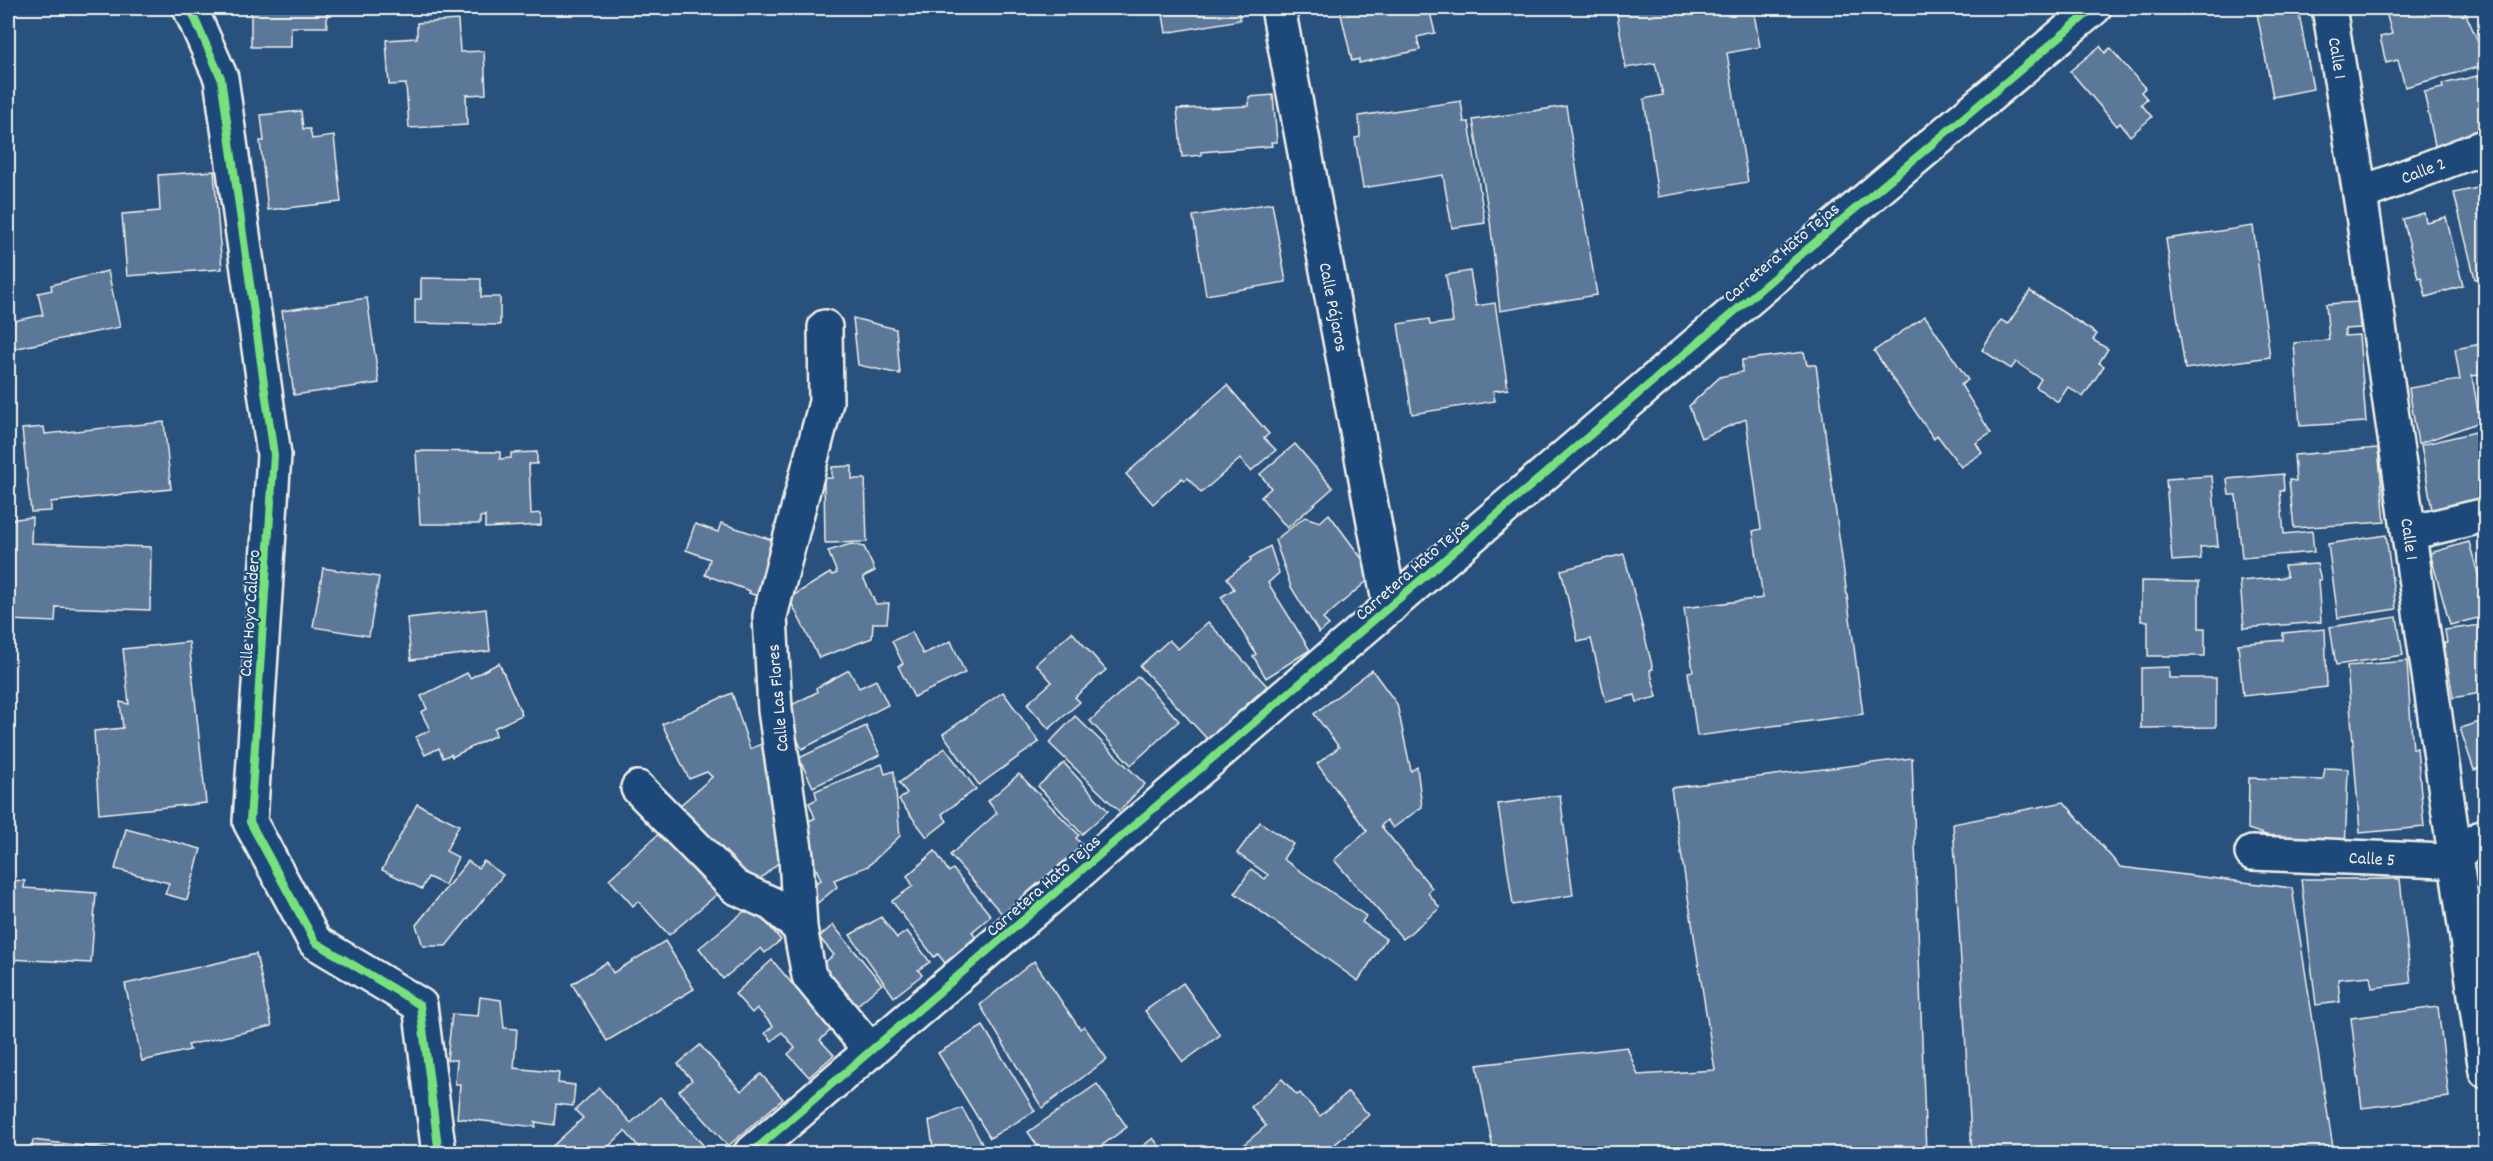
<svg xmlns="http://www.w3.org/2000/svg" width="2493" height="1161" font-family="Dekko,sans-serif">
<style>
.building{fill:#5b7899;stroke:#f4f1e8;stroke-width:1.5}
.lines{fill:none;stroke-linecap:round;stroke-linejoin:round}
.street-casing{stroke:#f4f1e8;stroke-width:38}
.secondary-casing{stroke:#f4f1e8;stroke-width:38}
.street{stroke:#1f4a7a;stroke-width:33}
.secondary{stroke:#1f4a7a;stroke-width:33}
.cycleway-casing{stroke:#1f4a7a;stroke-width:11}
.cycleway{stroke:#77e17e;stroke-width:8}
.labels{text-anchor:middle;stroke-width:4.5;stroke-linejoin:round;paint-order:stroke}
.street-label{font-size:18px;fill:#f4f1e8;stroke:#1f4a7a}
</style>
<rect width="100%" height="100%" fill="#28517e"/>
<filter id="ink" filterUnits="userSpaceOnUse"><feTurbulence type="fractalNoise" baseFrequency=".0167" numOctaves="2"/><feDisplacementMap in="SourceGraphic" scale="12" xChannelSelector="R" yChannelSelector="G"/><feConvolveMatrix kernelMatrix="1 2 1 2 8 2 1 2 1" color-interpolation-filters="sRGB"/></filter>
<g filter="url(#ink)">
<g class="building">
<path d="M 241,8 L 327,8 L 327,27 L 291,27 L 291,47 L 251,47 L 251,10 Z"/>
<path d="M 425,8 L 471,8 L 471,9 L 426,16 Z"/>
<path d="M 1162,8 L 1238,8 L 1240,20 L 1166,33 Z"/>
<path d="M 1349,8 L 1407,8 L 1408,11 L 1429,8 L 1435,33 L 1417,37 L 1420,50 L 1359,63 L 1359,59 L 1352,61 L 1340,10 Z"/>
<path d="M 1469,8 L 1496,8 L 1470,12 Z"/>
<path d="M 1616,8 L 1753,8 L 1760,47 L 1727,53 L 1748,182 L 1658,197 L 1644,99 L 1663,95 L 1655,63 L 1626,68 Z"/>
<path d="M 2256,8 L 2298,8 L 2313,89 L 2273,97 Z"/>
<path d="M 2390,8 L 2463,8 L 2486,59 L 2486,65 L 2405,87 L 2398,60 L 2386,63 L 2380,37 L 2392,34 L 2385,9 Z"/>
<path d="M 458,20 L 460,52 L 484,51 L 486,94 L 466,95 L 467,125 L 409,128 L 406,84 L 389,85 L 386,40 L 417,38 L 417,23 Z"/>
<path d="M 2100,46 L 2105,53 L 2110,48 L 2145,88 L 2141,92 L 2147,99 L 2141,104 L 2152,117 L 2130,136 L 2120,123 L 2117,126 L 2070,71 Z"/>
<path d="M 2486,74 L 2486,138 L 2437,155 L 2424,92 L 2443,88 L 2442,84 Z"/>
<path d="M 1273,95 L 1277,142 L 1271,142 L 1272,146 L 1201,152 L 1201,155 L 1182,157 L 1177,109 L 1249,106 L 1249,97 Z"/>
<path d="M 1461,101 L 1464,122 L 1469,122 L 1485,223 L 1452,228 L 1443,175 L 1363,188 L 1355,138 L 1360,137 L 1359,116 Z"/>
<path d="M 1566,106 L 1597,295 L 1500,311 L 1490,221 L 1473,120 Z"/>
<path d="M 301,111 L 303,129 L 310,129 L 312,139 L 334,136 L 341,202 L 268,210 L 260,141 L 264,141 L 261,115 Z"/>
<path d="M 214,171 L 222,269 L 127,276 L 122,214 L 160,211 L 158,175 Z"/>
<path d="M 2486,186 L 2486,277 L 2475,279 L 2454,193 Z"/>
<path d="M 1272,203 L 1286,282 L 1206,295 L 1193,216 Z"/>
<path d="M 2424,213 L 2426,222 L 2446,217 L 2463,286 L 2426,297 L 2421,277 L 2418,278 L 2403,219 Z"/>
<path d="M 2253,226 L 2270,357 L 2185,369 L 2166,239 Z"/>
<path d="M 108,271 L 120,327 L 12,349 L 8,322 L 43,315 L 38,293 L 52,290 L 51,285 Z"/>
<path d="M 1470,271 L 1476,306 L 1495,303 L 1508,389 L 1493,391 L 1495,401 L 1412,414 L 1398,324 L 1429,319 L 1430,325 L 1453,322 L 1446,275 Z"/>
<path d="M 421,278 L 481,279 L 481,297 L 500,297 L 500,325 L 415,323 L 415,299 L 421,299 Z"/>
<path d="M 2030,291 L 2097,334 L 2093,340 L 2108,349 L 2099,363 L 2104,366 L 2083,397 L 2068,387 L 2058,402 L 2036,387 L 2041,379 L 2016,362 L 2011,369 L 1982,350 L 2001,320 L 2008,324 Z"/>
<path d="M 367,298 L 379,383 L 294,395 L 282,311 Z"/>
<path d="M 2358,302 L 2360,328 L 2345,329 L 2345,336 L 2359,335 L 2366,422 L 2300,426 L 2294,343 L 2329,340 L 2326,304 Z"/>
<path d="M 1925,316 L 1968,380 L 1961,385 L 1991,433 L 1976,443 L 1982,453 L 1961,467 L 1937,435 L 1934,439 L 1874,351 Z"/>
<path d="M 853,318 L 896,329 L 900,374 L 858,365 Z"/>
<path d="M 2481,344 L 2486,374 L 2472,376 L 2480,422 L 2418,444 L 2409,388 L 2460,380 L 2455,349 Z"/>
<path d="M 1804,352 L 1807,365 L 1816,365 L 1863,714 L 1697,736 L 1688,672 L 1693,671 L 1684,608 L 1763,598 L 1753,531 L 1761,529 L 1746,419 L 1701,438 L 1689,406 L 1720,377 L 1742,372 L 1742,360 Z"/>
<path d="M 1227,385 L 1269,434 L 1264,438 L 1276,450 L 1251,471 L 1240,459 L 1201,493 L 1188,478 L 1185,480 L 1182,478 L 1153,504 L 1126,474 Z"/>
<path d="M 164,422 L 171,489 L 51,502 L 51,511 L 31,512 L 22,429 L 44,427 L 45,434 Z"/>
<path d="M 2486,425 L 2486,500 L 2432,510 L 2421,445 L 2484,430 L 2482,426 Z"/>
<path d="M 1295,444 L 1333,488 L 1287,528 L 1261,497 L 1271,488 L 1260,474 Z"/>
<path d="M 2378,448 L 2385,522 L 2294,528 L 2289,480 L 2296,481 L 2294,455 Z"/>
<path d="M 416,451 L 500,452 L 500,459 L 511,458 L 511,453 L 537,452 L 537,464 L 529,464 L 531,514 L 541,513 L 541,525 L 485,528 L 485,516 L 480,517 L 480,524 L 420,524 Z"/>
<path d="M 852,466 L 852,479 L 865,479 L 867,542 L 825,543 L 824,478 L 832,478 L 832,467 Z"/>
<path d="M 2283,474 L 2284,491 L 2280,491 L 2284,534 L 2312,531 L 2314,552 L 2242,558 L 2236,495 L 2229,495 L 2227,479 Z"/>
<path d="M 2212,476 L 2218,546 L 2200,547 L 2201,559 L 2172,561 L 2166,479 Z"/>
<path d="M 1329,514 L 1374,575 L 1323,619 L 1329,625 L 1319,633 L 1291,587 L 1275,540 L 1305,517 L 1320,522 Z"/>
<path d="M 32,517 L 31,543 L 151,547 L 150,610 L 56,607 L 55,622 L 8,620 L 8,520 Z"/>
<path d="M 721,523 L 781,543 L 763,598 L 749,593 L 750,591 L 705,575 L 710,559 L 686,550 L 695,524 L 718,532 Z"/>
<path d="M 2386,535 L 2396,609 L 2338,618 L 2328,544 Z"/>
<path d="M 2486,539 L 2486,578 L 2479,540 Z"/>
<path d="M 2469,542 L 2486,603 L 2486,616 L 2450,625 L 2430,553 Z"/>
<path d="M 851,544 L 864,547 L 875,571 L 863,577 L 876,604 L 889,603 L 887,623 L 873,623 L 872,638 L 819,658 L 789,598 L 830,573 L 832,575 L 837,573 L 828,551 Z"/>
<path d="M 1270,546 L 1279,573 L 1268,583 L 1310,650 L 1266,678 L 1253,656 L 1256,654 L 1221,597 L 1234,589 L 1227,578 L 1251,560 L 1250,558 Z"/>
<path d="M 1624,554 L 1653,669 L 1650,670 L 1657,697 L 1637,702 L 1635,695 L 1606,702 L 1591,639 L 1578,642 L 1561,570 Z"/>
<path d="M 2317,564 L 2321,580 L 2318,580 L 2321,622 L 2244,628 L 2240,581 L 2287,577 L 2284,566 Z"/>
<path d="M 323,568 L 379,577 L 369,636 L 313,627 Z"/>
<path d="M 2141,581 L 2199,582 L 2199,628 L 2205,628 L 2205,656 L 2148,656 L 2148,621 L 2141,621 Z"/>
<path d="M 486,609 L 490,651 L 411,660 L 407,618 Z"/>
<path d="M 2397,617 L 2403,655 L 2336,665 L 2330,627 Z"/>
<path d="M 1208,622 L 1267,686 L 1208,740 L 1140,666 L 1169,640 L 1178,649 Z"/>
<path d="M 2481,625 L 2483,637 L 2486,637 L 2486,692 L 2453,698 L 2444,643 L 2447,643 L 2445,630 Z"/>
<path d="M 2325,629 L 2327,687 L 2243,696 L 2238,644 L 2283,640 L 2283,633 Z"/>
<path d="M 912,632 L 923,654 L 951,641 L 965,673 L 914,697 L 898,666 L 903,664 L 892,641 Z"/>
<path d="M 1072,632 L 1106,670 L 1075,697 L 1080,702 L 1049,729 L 1027,704 L 1052,682 L 1036,664 Z"/>
<path d="M 189,642 L 206,803 L 99,814 L 94,731 L 123,728 L 120,702 L 129,704 L 123,649 Z"/>
<path d="M 2407,661 L 2411,725 L 2413,749 L 2417,748 L 2424,827 L 2360,833 L 2347,666 Z"/>
<path d="M 499,663 L 522,715 L 494,728 L 496,735 L 452,757 L 451,754 L 443,758 L 439,748 L 425,755 L 416,737 L 430,730 L 421,712 L 427,709 L 421,696 L 467,673 L 470,678 Z"/>
<path d="M 2169,667 L 2169,678 L 2216,678 L 2216,727 L 2141,728 L 2141,668 Z"/>
<path d="M 849,670 L 859,688 L 876,680 L 888,705 L 802,749 L 782,710 L 817,692 L 816,688 Z"/>
<path d="M 1372,670 L 1397,704 L 1411,771 L 1417,767 L 1422,807 L 1393,828 L 1387,820 L 1381,826 L 1432,888 L 1428,893 L 1440,908 L 1403,939 L 1334,860 L 1367,831 L 1317,764 L 1339,747 L 1314,714 Z"/>
<path d="M 1138,676 L 1179,721 L 1131,765 L 1090,721 Z"/>
<path d="M 1003,692 L 1039,742 L 979,785 L 943,734 Z"/>
<path d="M 732,693 L 750,749 L 768,741 L 786,856 L 751,887 L 677,808 L 712,777 L 707,772 L 689,779 L 662,724 Z"/>
<path d="M 1075,716 L 1145,784 L 1119,811 L 1049,743 Z"/>
<path d="M 2486,720 L 2486,766 L 2474,770 L 2460,728 Z"/>
<path d="M 866,726 L 880,755 L 813,787 L 799,758 Z"/>
<path d="M 945,748 L 976,789 L 942,814 L 947,821 L 927,837 L 899,800 L 907,793 L 899,783 Z"/>
<path d="M 1912,758 L 1926,1154 L 1494,1154 L 1477,1065 L 1627,1047 L 1638,1075 L 1715,1070 L 1671,788 Z"/>
<path d="M 1064,763 L 1108,811 L 1082,834 L 1038,786 Z"/>
<path d="M 882,764 L 885,774 L 894,771 L 900,836 L 868,866 L 834,880 L 837,887 L 809,910 L 808,886 L 821,880 L 798,826 L 815,818 L 809,803 L 817,799 L 815,791 Z"/>
<path d="M 2325,768 L 2348,769 L 2345,852 L 2275,838 L 2248,829 L 2249,778 L 2323,780 Z"/>
<path d="M 1019,774 L 1079,835 L 1076,838 L 1083,846 L 1054,871 L 1055,873 L 1004,916 L 950,855 L 997,813 L 988,801 Z"/>
<path d="M 1560,795 L 1573,895 L 1513,905 L 1498,804 Z"/>
<path d="M 2064,802 L 2120,867 L 2292,888 L 2334,1154 L 1972,1154 L 1953,824 Z"/>
<path d="M 417,804 L 459,825 L 446,851 L 458,857 L 445,885 L 428,877 L 422,889 L 382,870 Z"/>
<path d="M 1260,822 L 1293,844 L 1283,859 L 1366,916 L 1362,922 L 1386,939 L 1358,981 L 1235,893 L 1251,869 L 1265,879 L 1268,875 L 1237,853 Z"/>
<path d="M 126,829 L 201,849 L 187,900 L 165,894 L 169,883 L 115,869 Z"/>
<path d="M 663,830 L 721,891 L 669,935 L 638,901 L 633,906 L 609,879 Z"/>
<path d="M 935,851 L 949,872 L 953,869 L 991,916 L 972,932 L 976,938 L 945,963 L 938,954 L 934,957 L 892,901 L 913,886 L 907,876 Z"/>
<path d="M 468,861 L 478,868 L 484,861 L 503,875 L 446,946 L 423,946 L 416,925 Z"/>
<path d="M 2486,870 L 2486,892 L 2478,873 Z"/>
<path d="M 2301,879 L 2400,879 L 2411,983 L 2372,988 L 2370,976 L 2338,979 L 2340,1002 L 2316,1005 Z"/>
<path d="M 8,880 L 25,881 L 24,888 L 96,893 L 91,963 L 8,959 Z"/>
<path d="M 752,905 L 781,940 L 765,953 L 761,948 L 723,979 L 699,948 Z"/>
<path d="M 881,917 L 897,938 L 907,931 L 930,962 L 918,970 L 922,975 L 894,997 L 850,935 Z"/>
<path d="M 833,925 L 882,984 L 855,1007 L 820,966 L 834,955 L 819,937 Z"/>
<path d="M 665,941 L 694,989 L 607,1041 L 572,984 L 607,962 L 613,973 Z"/>
<path d="M 256,954 L 272,1026 L 188,1045 L 190,1050 L 142,1061 L 125,984 Z"/>
<path d="M 772,960 L 822,1019 L 824,1017 L 834,1027 L 820,1040 L 834,1055 L 809,1077 L 788,1054 L 795,1048 L 782,1032 L 772,1041 L 765,1033 L 773,1026 L 757,1008 L 752,1013 L 735,994 Z"/>
<path d="M 1034,961 L 1080,1029 L 1084,1026 L 1107,1059 L 1042,1108 L 980,1005 Z"/>
<path d="M 1183,983 L 1220,1035 L 1183,1062 L 1145,1011 Z"/>
<path d="M 480,997 L 501,1000 L 504,1028 L 517,1029 L 514,1068 L 559,1073 L 558,1083 L 575,1085 L 573,1106 L 556,1104 L 554,1125 L 535,1122 L 536,1127 L 457,1118 L 460,1084 L 455,1084 L 457,1060 L 447,1060 L 452,1014 L 478,1016 Z"/>
<path d="M 2438,1007 L 2449,1097 L 2362,1108 L 2351,1018 Z"/>
<path d="M 983,1026 L 1035,1111 L 990,1138 L 938,1053 Z"/>
<path d="M 700,1045 L 741,1091 L 761,1074 L 783,1099 L 728,1146 L 679,1091 L 692,1080 L 678,1064 Z"/>
<path d="M 1282,1079 L 1297,1095 L 1300,1093 L 1320,1116 L 1348,1092 L 1369,1115 L 1333,1146 L 1338,1154 L 1240,1154 L 1237,1150 L 1266,1126 L 1251,1107 Z"/>
<path d="M 1097,1084 L 1127,1127 L 1090,1154 L 1043,1154 L 1028,1132 Z"/>
<path d="M 599,1088 L 631,1123 L 660,1097 L 703,1145 L 693,1154 L 645,1154 L 625,1131 L 608,1147 L 615,1154 L 544,1154 L 583,1118 L 575,1110 Z"/>
<path d="M 962,1108 L 988,1154 L 934,1154 L 929,1121 Z"/>
<path d="M 1153,1138 L 1165,1154 L 1133,1154 Z"/>
<path d="M 33,1140 L 108,1149 L 107,1154 L 31,1154 Z"/>
</g>
<g class="lines">
<g class="street-casing">
<g id="street">
<path d="M 190,8 L 221,78 L 274,455 L 250,822 L 315,942 L 420,1005 L 439,1154"/>
<path d="M 1278,8 L 1390,607"/>
<path d="M 2329,8 L 2360,194 L 2486,1071"/>
<path d="M 2360,194 L 2486,146"/>
<path d="M 825,327 L 826,402 L 770,616 L 775,710 L 796,856 L 800,928 L 809,976 L 871,1051"/>
<path d="M 2409,533 L 2486,515"/>
<path d="M 638,788 L 735,887 L 772,904 L 800,928"/>
<path d="M 2252,853 L 2444,861 L 2486,835"/>
</g>
</g>
<g class="secondary-casing">
<path id="secondary" d="M 750,1154 L 1805,251 L 2094,8"/>
</g>
<use href="#street" class="street"/>
<use href="#secondary" class="secondary"/>
<g class="cycleway-casing">
<g id="cycleway">
<path d="M 190,8 L 221,78 L 274,455 L 250,822 L 315,942 L 420,1005 L 439,1154"/>
<path d="M 750,1154 L 1805,251 L 2094,8"/>
</g>
</g>
<use href="#cycleway" class="cycleway"/>
</g>
</g>
<g class="labels">
<g class="street-label">
<text transform="translate(2338 58) rotate(81)" y="6">Calle 1</text>
<text transform="translate(2423 170) rotate(-21)" y="6">Calle 2</text>
<text transform="translate(1781 252) rotate(-40)" y="6">Carretera Hato Tejas</text>
<text transform="translate(1334 307) rotate(79)" y="6">Calle Pájaros</text>
<text transform="translate(2410 539) rotate(82)" y="6">Calle 1</text>
<text transform="translate(1412 569) rotate(-41)" y="6">Carretera Hato Tejas</text>
<text transform="translate(249 613) rotate(-86)" y="6">Calle Hoyo Caldero</text>
<text transform="translate(777 698) rotate(-95)" y="6">Calle Las Flores</text>
<text transform="translate(2372 858) rotate(3)" y="6">Calle 5</text>
<text transform="translate(1043 885) rotate(-41)" y="6">Carretera Hato Tejas</text>
</g>
</g>
<rect width="2493" height="1161" fill="none" stroke="#1f4a7a" stroke-width="30"/>
<rect x="15" y="15" width="2463" height="1131" fill="none" stroke="#f4f1e8" stroke-width="2" filter="url(#ink)"/>
</svg>
